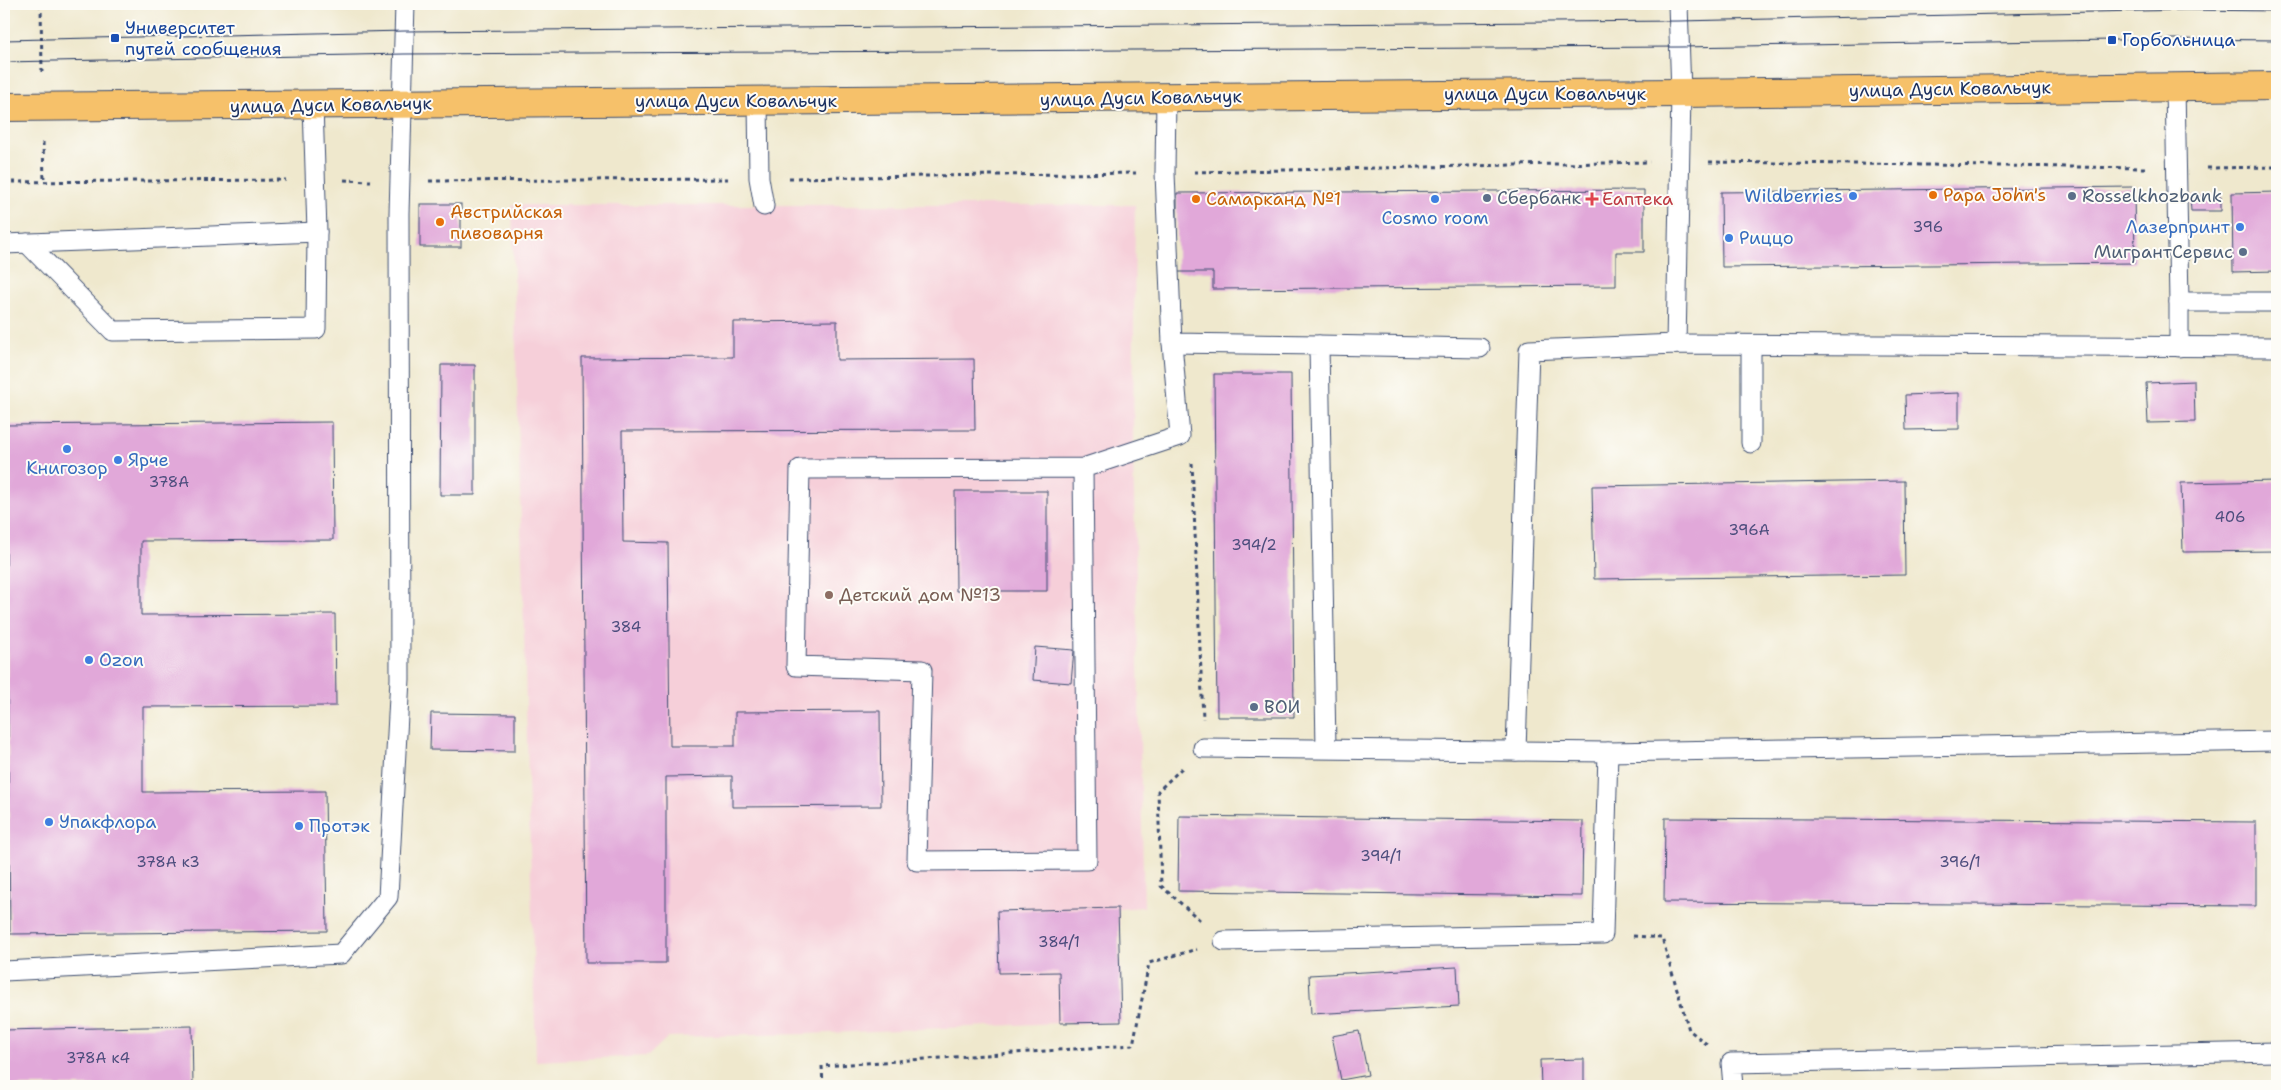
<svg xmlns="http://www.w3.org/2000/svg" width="2281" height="1090" font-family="'Shantell Sans',sans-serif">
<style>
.built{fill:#f6cfd9}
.building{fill:#e1a8d9}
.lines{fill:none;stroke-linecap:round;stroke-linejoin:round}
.service-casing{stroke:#3b4b6f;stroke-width:21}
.primary-casing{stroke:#3b4b6f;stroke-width:30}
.path{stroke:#3b4b6f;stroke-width:3;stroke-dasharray:4 4;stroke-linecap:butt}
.service{stroke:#fff;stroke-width:19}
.primary{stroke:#f6c16b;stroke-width:28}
.tram{stroke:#1b2f5e;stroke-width:1}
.transit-dot{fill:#1a4fb4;stroke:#fdfcf7;stroke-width:2}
.food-dot{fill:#e8710a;stroke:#fdfcf7;stroke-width:2}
.shop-dot{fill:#3f7fe0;stroke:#fdfcf7;stroke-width:2}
.service-dot{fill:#5c6f8a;stroke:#fdfcf7;stroke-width:2}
.health-dot{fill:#e0444e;stroke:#fdfcf7;stroke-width:2}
.education-dot{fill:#8d6e63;stroke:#fdfcf7;stroke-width:2}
.labels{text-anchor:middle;stroke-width:4;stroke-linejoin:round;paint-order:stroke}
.number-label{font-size:15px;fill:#4c4d7d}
.transit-label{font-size:18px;fill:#164399;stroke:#fdfcf7;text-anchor:start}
.street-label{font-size:18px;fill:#1b2f5e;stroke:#fdfcf7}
.food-label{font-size:18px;fill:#c56008;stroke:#fdfcf7;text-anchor:start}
.shop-label{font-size:18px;fill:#366cbe;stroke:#fdfcf7;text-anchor:start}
.service-label{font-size:18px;fill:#4e5e75;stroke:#fdfcf7;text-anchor:start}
.health-label{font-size:18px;fill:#be3a42;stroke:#fdfcf7;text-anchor:start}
.education-label{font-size:18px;fill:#785e54;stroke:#fdfcf7;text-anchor:start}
</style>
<rect width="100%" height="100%" fill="#fdfcf7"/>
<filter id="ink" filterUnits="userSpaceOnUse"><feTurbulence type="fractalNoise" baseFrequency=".02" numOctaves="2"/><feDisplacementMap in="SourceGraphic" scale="10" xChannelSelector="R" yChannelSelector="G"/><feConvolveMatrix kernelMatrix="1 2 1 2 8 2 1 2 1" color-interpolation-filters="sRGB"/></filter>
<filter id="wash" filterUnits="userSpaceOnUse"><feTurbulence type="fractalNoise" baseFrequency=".0096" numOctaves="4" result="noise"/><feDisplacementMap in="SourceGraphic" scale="20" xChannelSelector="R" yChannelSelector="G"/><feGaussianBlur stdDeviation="1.12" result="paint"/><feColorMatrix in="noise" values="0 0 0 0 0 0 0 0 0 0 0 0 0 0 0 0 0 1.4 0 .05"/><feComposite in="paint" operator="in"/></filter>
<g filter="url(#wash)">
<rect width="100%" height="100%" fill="#efe8cd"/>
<path class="built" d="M 512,205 L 1135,205 L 1133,452 L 1144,907 L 1118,909 L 1121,1022 L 1060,1023 L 806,1034 L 668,1037 L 648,1056 L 536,1061 Z"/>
<g id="blocks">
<g class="building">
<path d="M 2134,187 L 2135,263 L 1722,267 L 1721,192 Z"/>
<path d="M 1644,190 L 1644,252 L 1616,252 L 1616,286 L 1213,289 L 1213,272 L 1177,272 L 1177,193 Z"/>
<path d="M 2277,192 L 2277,271 L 2233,272 L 2232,193 Z"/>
<path d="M 2190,196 L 2221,196 L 2221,211 L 2191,211 Z"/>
<rect x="420" y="204" width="41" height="43"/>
<path d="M 837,321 L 837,360 L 974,359 L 975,430 L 622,431 L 623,542 L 668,543 L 670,746 L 735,746 L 735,712 L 880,711 L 881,806 L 732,807 L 732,776 L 666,777 L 666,963 L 586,963 L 582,358 L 733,357 L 733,322 Z"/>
<path d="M 441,365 L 475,365 L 475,495 L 440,495 Z"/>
<path d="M 1214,374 L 1291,374 L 1294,717 L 1217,717 Z"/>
<path d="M 2194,381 L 2195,422 L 2148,423 L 2146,383 Z"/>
<path d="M 1959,393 L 1959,429 L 1906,430 L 1905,395 Z"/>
<path d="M 332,422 L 333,540 L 141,541 L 141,615 L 335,614 L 336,706 L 143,707 L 143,792 L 325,791 L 327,931 L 10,934 L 5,425 Z"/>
<path d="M 1904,481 L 1905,575 L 1594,579 L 1592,486 Z"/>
<path d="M 2277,481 L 2277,551 L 2183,552 L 2181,483 Z"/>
<path d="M 955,491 L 1047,491 L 1047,591 L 956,591 Z"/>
<path d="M 1035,647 L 1074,650 L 1071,683 L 1033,680 Z"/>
<path d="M 431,713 L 515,714 L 515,751 L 430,750 Z"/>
<path d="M 1179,816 L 1583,821 L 1582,896 L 1178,891 Z"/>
<path d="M 1665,818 L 2256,822 L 2256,906 L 1664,902 Z"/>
<path d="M 1118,908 L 1121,1022 L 1060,1023 L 1059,972 L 999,973 L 997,911 Z"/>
<path d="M 1457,967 L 1459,1006 L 1311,1014 L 1309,975 Z"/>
<path d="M 192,1026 L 193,1086 L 4,1086 L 4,1030 Z"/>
<path d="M 1359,1031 L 1368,1075 L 1341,1080 L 1332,1036 Z"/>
<path d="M 1584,1059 L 1584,1086 L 1541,1086 L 1540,1060 Z"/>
</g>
</g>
</g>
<g filter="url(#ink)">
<use href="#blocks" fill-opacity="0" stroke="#3b4b6f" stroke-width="1"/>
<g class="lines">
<g class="service-casing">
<g id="service">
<path d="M 2175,86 L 2179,302"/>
<path d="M 1166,97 L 1165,173 L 1172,343 L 1319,345 L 1326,748"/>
<path d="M 758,101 L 759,178 L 764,206"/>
<path d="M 27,243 L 113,331 L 316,329 L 317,232 L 313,105"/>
<path d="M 4,244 L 317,232"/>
<path d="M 1676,344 L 1681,93 L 1678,4"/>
<path d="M 1319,345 L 1480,348"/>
<path d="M 1751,345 L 1751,443"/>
<path d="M 2179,347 L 2179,302 L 2277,302"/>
<path d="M 1083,468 L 800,469 L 796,666 L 922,670 L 917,861 L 1087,860 L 1083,468 L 1180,436 L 1172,343"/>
<path d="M 1203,748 L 1608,752 L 2277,741"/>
<path d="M 1516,751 L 1529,350 L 1676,344 L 2277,347"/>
<path d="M 1224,941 L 1603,934 L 1608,752"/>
<path d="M 4,971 L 341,954 L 388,897 L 400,679 L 399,213 L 405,4"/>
<path d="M 1733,1086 L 1731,1063 L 2277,1052"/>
</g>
</g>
<g class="primary-casing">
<path id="primary" d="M 4,107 L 1681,93 L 2277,86"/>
</g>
<g class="path">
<path d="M 41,4 L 42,73"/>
<path d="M 43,142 L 44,181"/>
<path d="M 1709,162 L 2145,168"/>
<path d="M 2207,168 L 2277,167"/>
<path d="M 1194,172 L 1650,162"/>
<path d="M 789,178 L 1136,173"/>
<path d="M 344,180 L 371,181"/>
<path d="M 429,181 L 728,179"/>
<path d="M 4,182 L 286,180"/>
<path d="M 1192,463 L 1203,719"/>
<path d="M 1182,768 L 1158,791 L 1161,886 L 1201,921"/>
<path d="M 1633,936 L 1662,938 L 1689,1030 L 1708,1045"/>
<path d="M 823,1086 L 822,1066 L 1133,1045 L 1149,963 L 1197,949"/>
</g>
<use href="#service" class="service"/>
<use href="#primary" class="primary"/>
<g class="tram">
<path d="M 4,40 L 405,31 L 1679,21 L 2186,10 L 2277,11"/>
<path d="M 4,62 L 404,54 L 1680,47 L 2175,39 L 2277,40"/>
</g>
</g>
</g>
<g class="transit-dot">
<rect x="110" y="33" width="10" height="10" rx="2.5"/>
<rect x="2107" y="35" width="10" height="10" rx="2.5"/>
</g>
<g class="food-dot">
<circle cx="1933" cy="195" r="5"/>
<circle cx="1196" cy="199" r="5"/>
<circle cx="440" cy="222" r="5"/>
</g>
<g class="shop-dot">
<circle cx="1853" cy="196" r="5"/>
<circle cx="1435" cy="199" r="5"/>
<circle cx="2240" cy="227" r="5"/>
<circle cx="1729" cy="238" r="5"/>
<circle cx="67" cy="449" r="5"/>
<circle cx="118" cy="460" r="5"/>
<circle cx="89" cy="660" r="5"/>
<circle cx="49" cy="822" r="5"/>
<circle cx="299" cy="826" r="5"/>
</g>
<g class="service-dot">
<circle cx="2072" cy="196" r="5"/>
<circle cx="1487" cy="198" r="5"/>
<circle cx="2243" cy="252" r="5"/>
<circle cx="1254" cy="707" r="5"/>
</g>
<path class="health-dot" d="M1589.5 191.5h5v5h5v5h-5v5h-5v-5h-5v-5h5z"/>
<circle class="education-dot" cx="829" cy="595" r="5"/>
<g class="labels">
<g class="number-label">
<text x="1928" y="232">396</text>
<text x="169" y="487">378А</text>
<text x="2230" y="522">406</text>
<text x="1749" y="535">396А</text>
<text x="1254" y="550">394/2</text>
<text x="626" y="632">384</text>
<text x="1381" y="861">394/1</text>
<text x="168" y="867">378А к3</text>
<text x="1960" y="867">396/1</text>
<text x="1059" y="947">384/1</text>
<text x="98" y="1063">378А к4</text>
</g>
<g class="transit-label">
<text x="125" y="34">Университет<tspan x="125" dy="21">путей сообщения</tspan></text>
<text x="2122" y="46">Горбольница</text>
</g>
<g class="street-label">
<text transform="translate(1950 89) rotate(-1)" y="6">улица Дуси Ковальчук</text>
<text x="1545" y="100">улица Дуси Ковальчук</text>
<text transform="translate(1141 98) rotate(-1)" y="6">улица Дуси Ковальчук</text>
<text x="736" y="107">улица Дуси Ковальчук</text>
<text transform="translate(331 105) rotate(-1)" y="6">улица Дуси Ковальчук</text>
</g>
<g class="food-label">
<text x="1943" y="201">Papa John's</text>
<text x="1206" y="205">Самарканд №1</text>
<text x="450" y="218">Австрийская<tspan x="450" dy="21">пивоварня</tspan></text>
</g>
<g class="shop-label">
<text x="1843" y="202" text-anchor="end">Wildberries</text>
<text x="1435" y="224" text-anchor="middle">Cosmo room</text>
<text x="2230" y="233" text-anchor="end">Лазерпринт</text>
<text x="1739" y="244">Риццо</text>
<text x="128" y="466">Ярче</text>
<text x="67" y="474" text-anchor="middle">Книгозор</text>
<text x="99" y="666">Ozon</text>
<text x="59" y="828">Упакфлора</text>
<text x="309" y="832">Протэк</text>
</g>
<g class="service-label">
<text x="2082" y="202">Rosselkhozbank</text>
<text x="1497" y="204">Сбербанк</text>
<text x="2233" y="258" text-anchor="end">МигрантСервис</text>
<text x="1264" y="713">ВОИ</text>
</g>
<g class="health-label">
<text x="1602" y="205">Еаптека</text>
</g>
<g class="education-label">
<text x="839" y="601">Детский дом №13</text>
</g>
</g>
<rect width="2281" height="1090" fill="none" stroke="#fdfcf7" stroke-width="20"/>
</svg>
